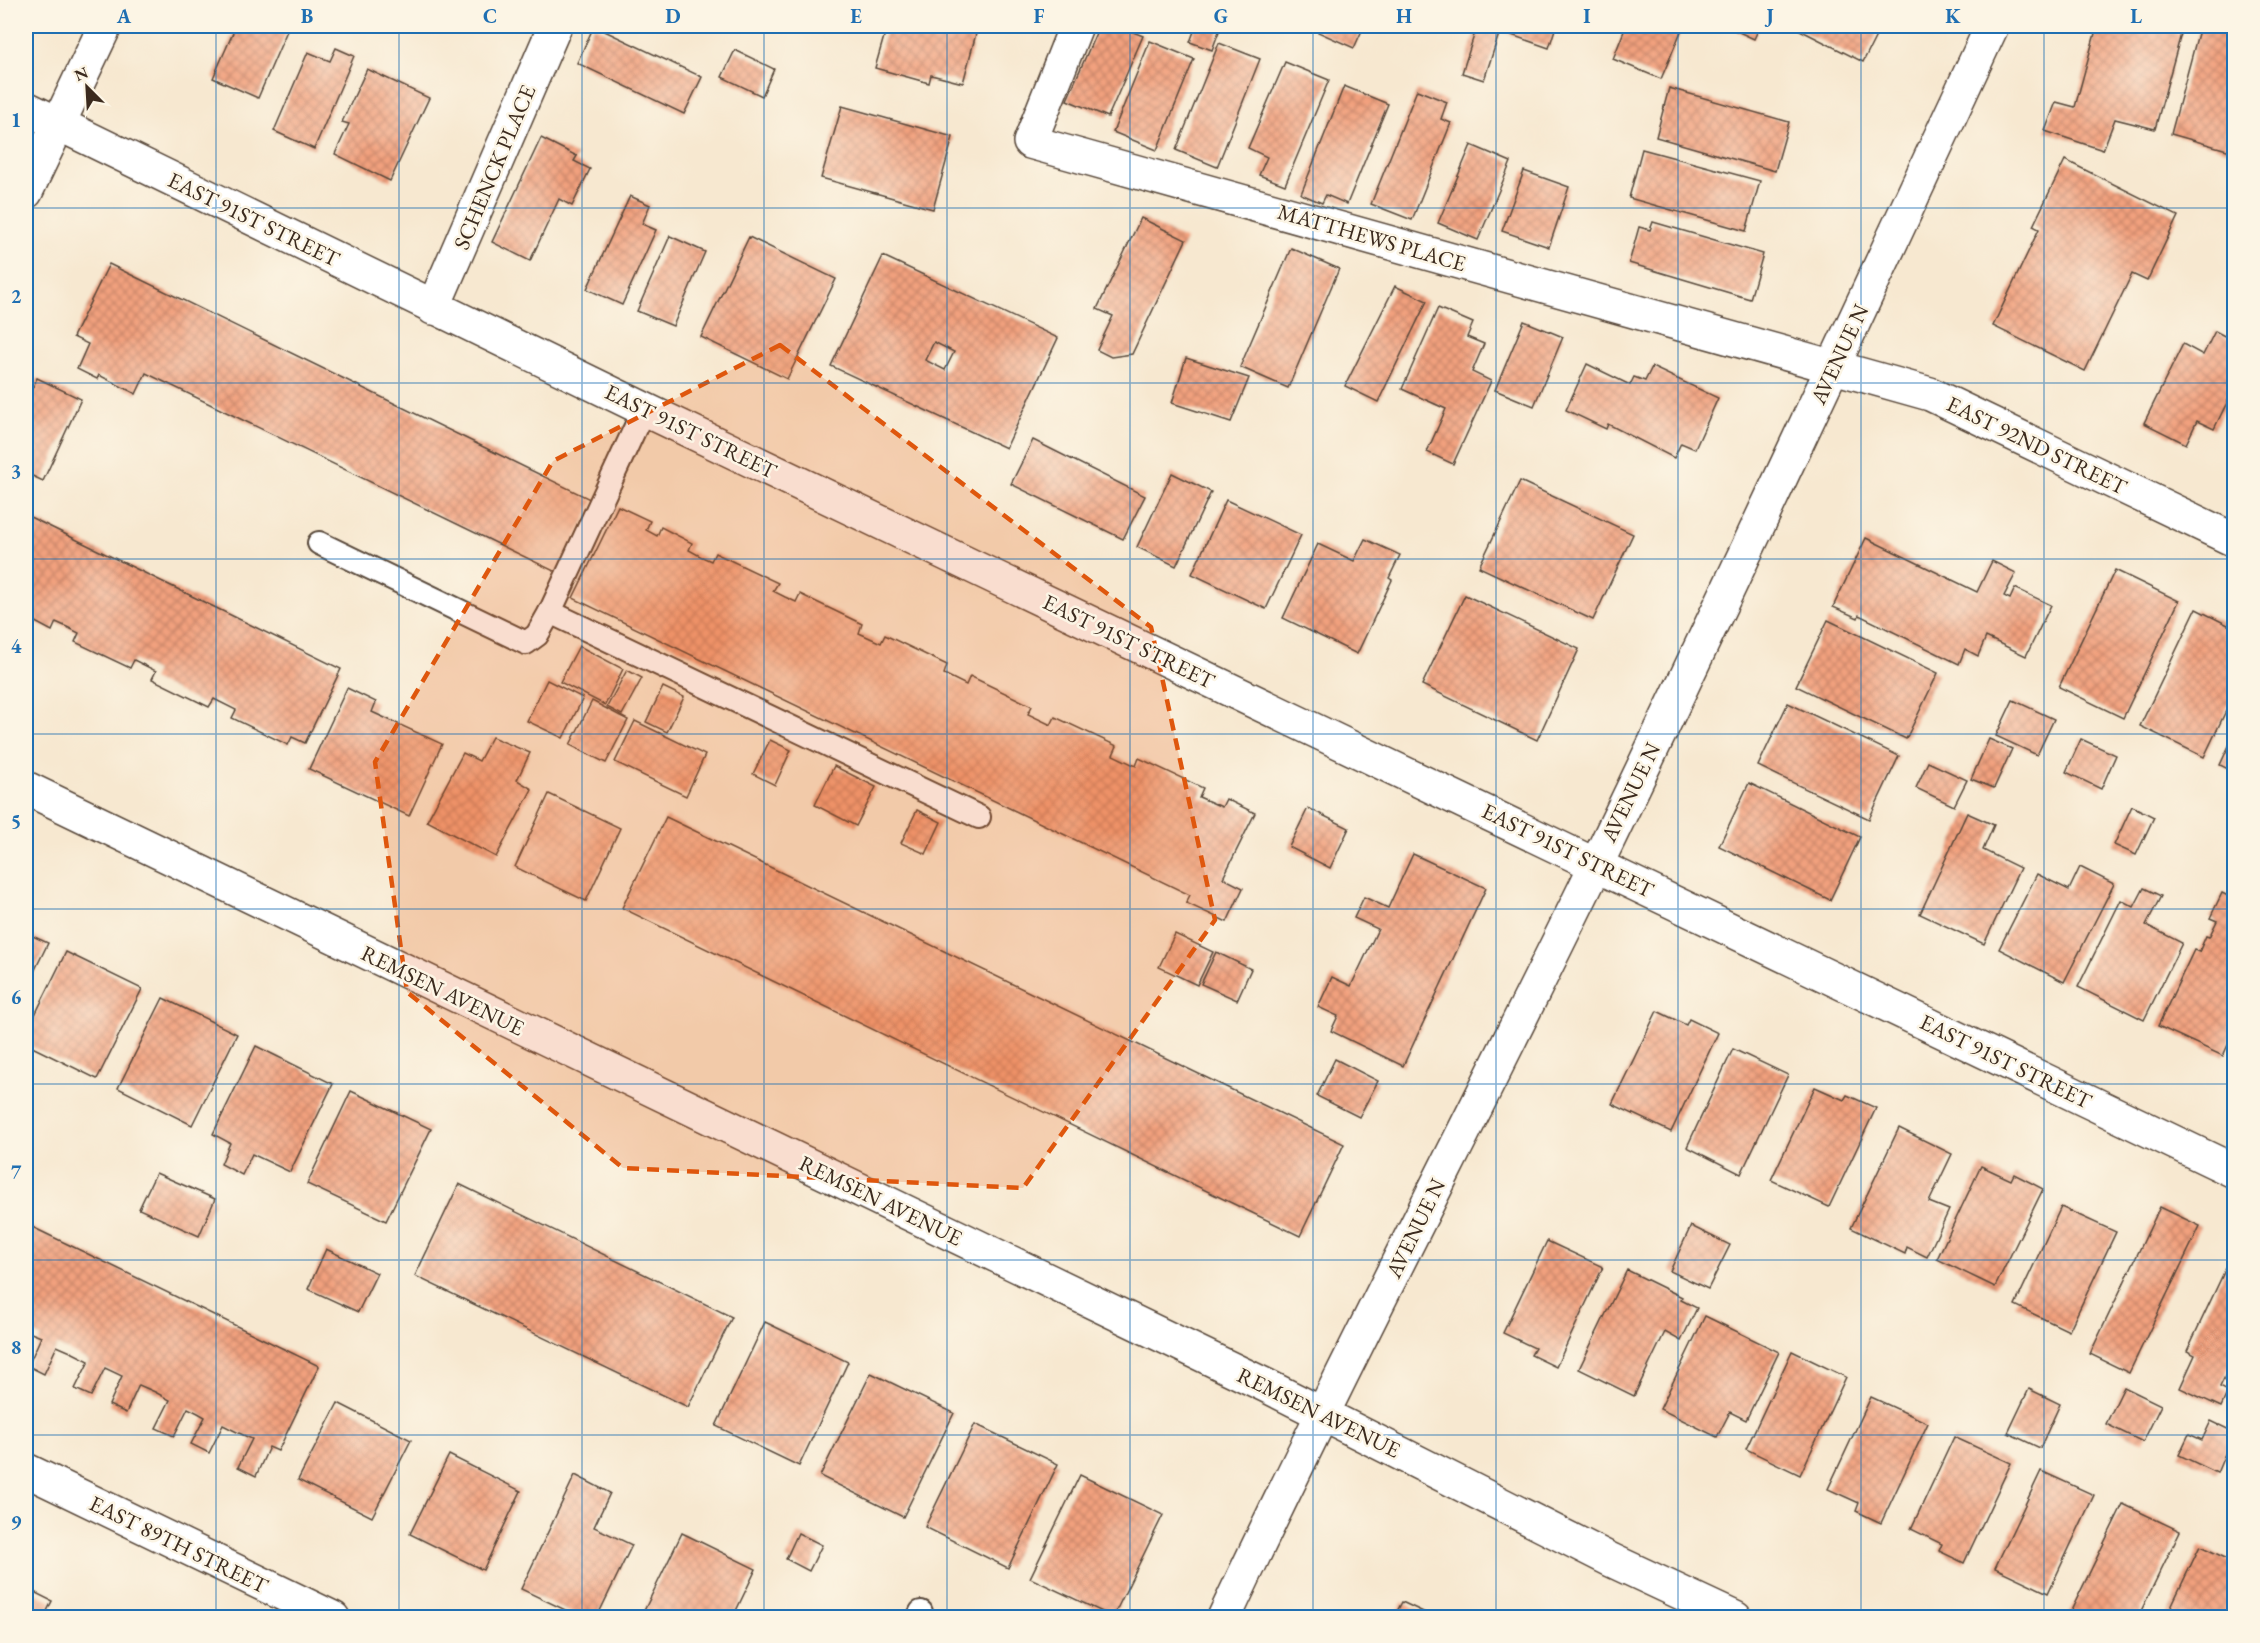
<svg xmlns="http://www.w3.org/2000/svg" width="2260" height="1643" font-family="'EB Garamond',serif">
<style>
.building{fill:url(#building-cross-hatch);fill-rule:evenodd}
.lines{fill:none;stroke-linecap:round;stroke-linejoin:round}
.service-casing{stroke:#574639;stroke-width:26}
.minor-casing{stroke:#574639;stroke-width:36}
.service{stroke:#fff;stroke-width:22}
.minor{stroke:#fff;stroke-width:33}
.marked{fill:#df570d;fill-opacity:0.2;stroke:#df570d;stroke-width:4.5;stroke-dasharray:12 8;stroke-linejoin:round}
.grid{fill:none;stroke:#1f6fb2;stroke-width:1.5;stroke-opacity:0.55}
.labels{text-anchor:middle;stroke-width:5;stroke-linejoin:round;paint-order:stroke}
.street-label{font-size:22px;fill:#3b2a1e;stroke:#fcf5e5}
.neatline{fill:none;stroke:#1f6fb2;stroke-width:2}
.grid-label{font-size:20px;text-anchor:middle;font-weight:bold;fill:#1f6fb2}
</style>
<defs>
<pattern id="building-cross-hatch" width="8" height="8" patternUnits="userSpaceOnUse" patternTransform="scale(1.5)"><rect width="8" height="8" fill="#f2a17e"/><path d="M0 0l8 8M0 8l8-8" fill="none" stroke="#c58367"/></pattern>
</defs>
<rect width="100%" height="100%" fill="#fcf5e5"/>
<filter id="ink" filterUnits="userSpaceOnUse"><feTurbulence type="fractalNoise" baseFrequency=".0167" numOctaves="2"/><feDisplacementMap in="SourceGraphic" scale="12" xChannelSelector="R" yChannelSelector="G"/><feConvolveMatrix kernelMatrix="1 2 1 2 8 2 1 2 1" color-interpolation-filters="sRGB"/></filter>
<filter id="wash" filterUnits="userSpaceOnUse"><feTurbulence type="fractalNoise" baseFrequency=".008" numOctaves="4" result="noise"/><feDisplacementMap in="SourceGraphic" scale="24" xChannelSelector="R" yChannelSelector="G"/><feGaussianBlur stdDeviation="1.35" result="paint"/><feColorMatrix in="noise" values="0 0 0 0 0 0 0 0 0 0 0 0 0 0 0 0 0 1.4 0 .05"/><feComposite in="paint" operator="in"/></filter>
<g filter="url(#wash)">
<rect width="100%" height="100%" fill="#f7e8d0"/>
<g id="blocks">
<g class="building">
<path d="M 236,26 L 289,26 L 258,98 L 213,78 Z"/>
<path d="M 594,26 L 702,77 L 684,114 L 577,63 Z"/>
<path d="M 887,26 L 978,26 L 963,83 L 931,75 L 929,83 L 875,68 Z"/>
<path d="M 1099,26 L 1118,26 L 1143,36 L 1108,117 L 1067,100 Z"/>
<path d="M 1196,26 L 1221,26 L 1212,50 L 1190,42 Z"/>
<path d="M 1321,26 L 1364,26 L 1354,48 L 1318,32 Z"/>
<path d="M 1477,26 L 1556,26 L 1549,48 L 1500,31 L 1484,80 L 1462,73 Z"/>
<path d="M 1626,26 L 1673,26 L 1682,29 L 1661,79 L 1613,59 Z"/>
<path d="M 1726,26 L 1760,26 L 1754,39 Z"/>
<path d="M 1792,26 L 1881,26 L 1863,62 Z"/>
<path d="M 2097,26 L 2147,26 L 2181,34 L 2155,129 L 2115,119 L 2103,150 L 2045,131 L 2056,102 L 2075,107 Z"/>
<path d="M 2200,26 L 2213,26 L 2234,31 L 2234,152 L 2171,134 Z"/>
<path d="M 1150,41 L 1194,59 L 1157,150 L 1113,132 Z"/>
<path d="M 1219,43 L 1260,59 L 1217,167 L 1176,150 Z"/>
<path d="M 336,48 L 354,56 L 314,149 L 274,131 L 308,52 L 330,61 Z"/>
<path d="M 735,50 L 774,69 L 762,96 L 722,77 Z"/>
<path d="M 1285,62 L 1329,80 L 1285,185 L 1259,175 L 1267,157 L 1248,148 Z"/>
<path d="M 367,69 L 429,98 L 390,181 L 335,154 L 349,124 L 342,122 Z"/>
<path d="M 1344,86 L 1388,104 L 1347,204 L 1326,195 L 1322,203 L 1301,194 Z"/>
<path d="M 1669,88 L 1789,122 L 1775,171 L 1656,137 Z"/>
<path d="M 1417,90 L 1447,102 L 1441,119 L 1451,123 L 1412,220 L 1371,204 Z"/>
<path d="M 842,106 L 953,137 L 933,209 L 821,178 Z"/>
<path d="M 541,138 L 577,156 L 574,161 L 590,169 L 572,206 L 559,199 L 530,261 L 492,242 Z"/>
<path d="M 1471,145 L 1511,162 L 1478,240 L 1438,223 Z"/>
<path d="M 1642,149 L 1760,181 L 1746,231 L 1629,198 Z"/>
<path d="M 2065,160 L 2178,216 L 2147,281 L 2132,274 L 2085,371 L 1993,326 L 2039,229 L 2033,226 Z"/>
<path d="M 1524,171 L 1569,187 L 1549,247 L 1502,231 Z"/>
<path d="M 630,196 L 650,205 L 642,224 L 656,230 L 622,305 L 587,289 Z"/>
<path d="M 1141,218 L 1186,240 L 1132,354 L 1111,357 L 1097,350 L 1113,316 L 1097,309 Z"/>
<path d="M 1653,222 L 1763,254 L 1750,299 L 1629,263 L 1639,227 L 1650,230 Z"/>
<path d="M 670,236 L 705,252 L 673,326 L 637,311 Z"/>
<path d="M 749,237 L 836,279 L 787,379 L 701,337 Z"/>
<path d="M 1291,248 L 1339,269 L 1288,388 L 1240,367 Z"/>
<path d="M 883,256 L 1058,338 L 1006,448 L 831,366 ZM 934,342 L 954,352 L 945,370 L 925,360 Z"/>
<path d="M 109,264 L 594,501 L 558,573 L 146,373 L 136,394 L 99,375 L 97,379 L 77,369 L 88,344 L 73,337 Z"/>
<path d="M 1395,286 L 1427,301 L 1378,402 L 1345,386 Z"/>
<path d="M 1438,308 L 1473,323 L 1467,337 L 1484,344 L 1472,372 L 1491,381 L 1453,464 L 1427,452 L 1446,409 L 1402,389 Z"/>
<path d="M 1524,321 L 1563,337 L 1534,406 L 1495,390 Z"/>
<path d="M 2215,331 L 2234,341 L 2234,388 L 2214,429 L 2197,421 L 2186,444 L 2144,423 L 2183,344 L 2203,355 Z"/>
<path d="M 1186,358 L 1249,378 L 1231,422 L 1172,403 Z"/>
<path d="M 1587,364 L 1630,385 L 1634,377 L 1645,381 L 1652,367 L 1718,398 L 1695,449 L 1681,443 L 1674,458 L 1608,424 L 1606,429 L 1566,410 Z"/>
<path d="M 37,378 L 81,399 L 43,481 L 26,473 L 26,402 Z"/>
<path d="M 1033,440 L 1145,496 L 1123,539 L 1011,484 Z"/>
<path d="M 1172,473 L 1211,492 L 1176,566 L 1137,547 Z"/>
<path d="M 1520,481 L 1633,534 L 1593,620 L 1479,567 Z"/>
<path d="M 1226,500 L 1301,535 L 1266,609 L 1192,574 Z"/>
<path d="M 618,506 L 650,521 L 646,530 L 657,536 L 661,527 L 692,543 L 689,550 L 700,556 L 711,561 L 715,553 L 778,583 L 773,591 L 785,597 L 796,602 L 800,594 L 862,624 L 859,633 L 881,643 L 885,635 L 947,665 L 944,674 L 966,685 L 970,676 L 1032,706 L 1028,714 L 1051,725 L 1055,717 L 1117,746 L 1113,755 L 1136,766 L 1139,758 L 1203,788 L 1199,797 L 1222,807 L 1226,799 L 1255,813 L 1223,878 L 1243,888 L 1227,922 L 1186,903 L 1190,895 L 573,598 Z"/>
<path d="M 26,515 L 341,669 L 305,743 L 292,737 L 288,745 L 232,718 L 236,710 L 214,699 L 209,707 L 152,679 L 156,671 L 134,660 L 130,668 L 75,642 L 79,633 L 67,627 L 56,622 L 52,631 L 26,617 Z"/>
<path d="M 1866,538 L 1977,592 L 1992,561 L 2016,573 L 2004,596 L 2010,599 L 2015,588 L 2051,605 L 2026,656 L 1986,637 L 1978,656 L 1965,649 L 1959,664 L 1859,615 L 1858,618 L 1833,607 Z"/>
<path d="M 1365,539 L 1400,555 L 1389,578 L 1392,580 L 1357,654 L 1283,618 L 1318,544 L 1354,561 Z"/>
<path d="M 2115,570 L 2179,601 L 2123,718 L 2059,687 Z"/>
<path d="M 1465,595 L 1579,649 L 1537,740 L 1422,685 Z"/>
<path d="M 2196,609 L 2234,628 L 2234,694 L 2204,757 L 2140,726 Z"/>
<path d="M 1828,620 L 1938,673 L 1906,739 L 1796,686 Z"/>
<path d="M 579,646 L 623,669 L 605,705 L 560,682 Z"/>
<path d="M 627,670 L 642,678 L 622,715 L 607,707 Z"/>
<path d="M 547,680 L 583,698 L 563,738 L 527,721 Z"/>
<path d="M 663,687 L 684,697 L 667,732 L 646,722 Z"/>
<path d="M 347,688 L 376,702 L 372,712 L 442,744 L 409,816 L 309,769 Z"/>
<path d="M 2013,700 L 2054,719 L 2037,755 L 1996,736 Z"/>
<path d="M 592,701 L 628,720 L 606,763 L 570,745 Z"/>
<path d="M 1788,703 L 1899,756 L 1869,819 L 1758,766 Z"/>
<path d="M 635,721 L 705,755 L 686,796 L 615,762 Z"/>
<path d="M 2234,735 L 2234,772 L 2220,765 Z"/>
<path d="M 492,737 L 530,753 L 517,780 L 532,789 L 496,857 L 427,821 L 463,753 L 479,761 Z"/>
<path d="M 1989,739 L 2012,749 L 1994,788 L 1971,779 Z"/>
<path d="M 2081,739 L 2116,755 L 2101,789 L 2066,772 Z"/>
<path d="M 770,740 L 791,750 L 775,785 L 753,774 Z"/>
<path d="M 1928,762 L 1967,780 L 1954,806 L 1916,788 Z"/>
<path d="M 834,766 L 876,787 L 856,826 L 815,805 Z"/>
<path d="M 1749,783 L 1860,837 L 1830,900 L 1719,846 Z"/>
<path d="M 549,794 L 620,828 L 586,901 L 515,867 Z"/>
<path d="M 2132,806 L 2154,817 L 2136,855 L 2114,845 Z"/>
<path d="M 1308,808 L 1349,828 L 1330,868 L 1289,847 Z"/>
<path d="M 917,810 L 941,822 L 926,854 L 901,843 Z"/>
<path d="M 1967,813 L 1994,825 L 1983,850 L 2020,868 L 1984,944 L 1920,914 Z"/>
<path d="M 666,817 L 1344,1144 L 1300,1236 L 622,908 Z"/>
<path d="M 1413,854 L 1486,888 L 1403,1066 L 1331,1031 L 1338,1016 L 1318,1007 L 1332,977 L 1351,986 L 1378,929 L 1354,918 L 1364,897 L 1388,908 Z"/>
<path d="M 2080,867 L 2114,884 L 2064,982 L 1999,949 L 2037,874 L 2069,890 Z"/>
<path d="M 2144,888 L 2161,896 L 2146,925 L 2182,943 L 2144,1020 L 2078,987 L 2121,900 L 2134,907 Z"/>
<path d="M 2222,893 L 2234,899 L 2234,1031 L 2223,1056 L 2158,1026 L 2194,950 L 2199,952 L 2206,936 L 2209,937 L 2217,921 L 2210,918 Z"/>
<path d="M 26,933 L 48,943 L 26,988 Z"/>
<path d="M 1175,934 L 1213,952 L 1197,985 L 1159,967 Z"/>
<path d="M 66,952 L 142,989 L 97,1079 L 26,1044 L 26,1033 Z"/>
<path d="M 1216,952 L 1251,969 L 1237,1000 L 1201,984 Z"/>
<path d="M 163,998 L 237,1034 L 192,1125 L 118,1088 Z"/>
<path d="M 1657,1011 L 1686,1025 L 1689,1019 L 1718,1033 L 1671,1132 L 1612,1104 Z"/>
<path d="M 256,1046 L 333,1084 L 290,1172 L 252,1154 L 242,1175 L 221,1164 L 230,1143 L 213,1134 Z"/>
<path d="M 1733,1049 L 1788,1075 L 1741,1174 L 1687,1147 Z"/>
<path d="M 1335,1059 L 1378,1081 L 1359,1117 L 1317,1096 Z"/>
<path d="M 1815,1087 L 1844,1100 L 1847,1095 L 1876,1108 L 1829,1207 L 1771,1180 Z"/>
<path d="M 351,1091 L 431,1129 L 386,1221 L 307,1184 Z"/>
<path d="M 1899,1128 L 1952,1154 L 1929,1202 L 1949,1210 L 1927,1257 L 1907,1247 L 1905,1254 L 1851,1228 Z"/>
<path d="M 1981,1166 L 2011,1180 L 2014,1174 L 2043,1189 L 1995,1287 L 1937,1259 Z"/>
<path d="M 156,1173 L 215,1199 L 199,1236 L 139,1209 Z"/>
<path d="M 459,1184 L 732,1317 L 688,1407 L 415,1276 Z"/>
<path d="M 2061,1207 L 2116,1232 L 2069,1331 L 2015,1305 Z"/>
<path d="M 2160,1207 L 2200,1226 L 2129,1373 L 2090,1354 Z"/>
<path d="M 26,1224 L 319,1366 L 278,1451 L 269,1447 L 256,1476 L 238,1467 L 252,1439 L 239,1433 L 223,1425 L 209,1453 L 191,1444 L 205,1417 L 198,1413 L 188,1408 L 174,1436 L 156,1428 L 170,1400 L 155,1392 L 139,1385 L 126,1413 L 109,1405 L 122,1376 L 105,1368 L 91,1396 L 75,1389 L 89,1361 L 73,1353 L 57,1346 L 44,1374 L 28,1366 L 41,1337 L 26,1331 Z"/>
<path d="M 1691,1226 L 1730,1245 L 1708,1289 L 1670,1271 Z"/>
<path d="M 1547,1241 L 1603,1267 L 1556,1367 L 1531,1355 L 1535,1348 L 1503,1333 Z"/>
<path d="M 326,1249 L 377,1273 L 358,1312 L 308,1289 Z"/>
<path d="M 2234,1251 L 2234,1357 L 2220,1387 L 2228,1391 L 2221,1407 L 2180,1388 L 2195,1355 L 2187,1351 Z"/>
<path d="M 1627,1270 L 1682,1297 L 1681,1300 L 1697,1308 L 1681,1341 L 1665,1332 L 1634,1396 L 1579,1369 Z"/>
<path d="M 1705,1316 L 1779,1352 L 1746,1420 L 1730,1412 L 1717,1437 L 1660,1409 Z"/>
<path d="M 765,1322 L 848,1362 L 799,1466 L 716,1426 Z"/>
<path d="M 1792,1351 L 1846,1377 L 1800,1475 L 1746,1449 Z"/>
<path d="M 871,1373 L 954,1413 L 903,1517 L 820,1476 Z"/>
<path d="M 2124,1387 L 2161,1405 L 2143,1442 L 2106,1424 Z"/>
<path d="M 2029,1389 L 2060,1404 L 2040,1448 L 2008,1433 Z"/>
<path d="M 1871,1397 L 1928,1423 L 1881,1523 L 1856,1511 L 1859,1503 L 1828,1489 Z"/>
<path d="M 338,1403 L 411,1440 L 372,1517 L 298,1480 Z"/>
<path d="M 2211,1421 L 2234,1432 L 2217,1473 L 2179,1455 L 2189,1434 L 2202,1440 Z"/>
<path d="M 975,1424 L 1058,1464 L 1008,1568 L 925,1527 Z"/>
<path d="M 1954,1437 L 2011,1463 L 1964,1563 L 1939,1551 L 1942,1544 L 1911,1529 Z"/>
<path d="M 449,1455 L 521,1491 L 483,1570 L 410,1534 Z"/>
<path d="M 2041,1471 L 2094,1495 L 2048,1593 L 1995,1568 Z"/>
<path d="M 575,1475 L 610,1493 L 594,1527 L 632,1545 L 597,1617 L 580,1617 L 521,1589 Z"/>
<path d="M 1080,1475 L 1163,1515 L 1113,1617 L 1030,1578 Z"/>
<path d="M 2123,1504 L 2180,1531 L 2138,1617 L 2073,1617 L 2069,1615 Z"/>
<path d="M 682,1533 L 756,1569 L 733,1617 L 641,1617 Z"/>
<path d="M 798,1533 L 822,1545 L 809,1571 L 786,1559 Z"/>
<path d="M 2200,1546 L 2234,1562 L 2234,1617 L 2166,1617 Z"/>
<path d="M 26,1588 L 52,1601 L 44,1617 L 26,1617 Z"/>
<path d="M 1402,1602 L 1434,1617 L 1394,1617 Z"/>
</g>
</g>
</g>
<g filter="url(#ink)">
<use href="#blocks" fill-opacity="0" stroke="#574639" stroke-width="1.5"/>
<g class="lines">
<g class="service-casing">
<g id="service">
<path d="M 319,543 L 526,643 L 537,635 L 550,612 L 644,409"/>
<path d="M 550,612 L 979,817"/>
<path d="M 918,1618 L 921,1612"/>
</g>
</g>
<g class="minor-casing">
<g id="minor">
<path d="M 1076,26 L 1030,142 L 1930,394 L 2234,540"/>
<path d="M 26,108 L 644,409 L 2234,1171"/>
<path d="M 26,192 L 105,26"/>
<path d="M 433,308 L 555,26"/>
<path d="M 26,788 L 1267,1386 L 1611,1560 L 1735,1618"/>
<path d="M 26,1470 L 333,1618"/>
<path d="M 1224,1618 C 1344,1363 1475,1114 1598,861 C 1732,584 1862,305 1992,26"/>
</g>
</g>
<use href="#service" class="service"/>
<use href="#minor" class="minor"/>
</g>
</g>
<path class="marked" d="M 780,345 L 1151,627 L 1215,920 L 1023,1188 L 623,1168 L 407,992 L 375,762 L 553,461 Z"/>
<path class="grid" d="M 216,26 L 216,1618M 399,26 L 399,1618M 582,26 L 582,1618M 764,26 L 764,1618M 947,26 L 947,1618M 1130,26 L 1130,1618M 1313,26 L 1313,1618M 1496,26 L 1496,1618M 1678,26 L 1678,1618M 1861,26 L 1861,1618M 2044,26 L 2044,1618M 26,208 L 2234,208M 26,383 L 2234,383M 26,559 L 2234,559M 26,734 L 2234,734M 26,909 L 2234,909M 26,1084 L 2234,1084M 26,1260 L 2234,1260M 26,1435 L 2234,1435"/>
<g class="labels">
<g class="street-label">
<text transform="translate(494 167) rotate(-67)" y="8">SCHENCK PLACE</text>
<text transform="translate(254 219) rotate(26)" y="8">EAST 91ST STREET</text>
<text transform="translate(1372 237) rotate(16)" y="8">MATTHEWS PLACE</text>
<text transform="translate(1839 354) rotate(-65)" y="8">AVENUE N</text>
<text transform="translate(691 431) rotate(26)" y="8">EAST 91ST STREET</text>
<text transform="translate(2037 445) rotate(26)" y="8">EAST 92ND STREET</text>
<text transform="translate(1129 641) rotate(26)" y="8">EAST 91ST STREET</text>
<text transform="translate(1630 792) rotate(-64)" y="8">AVENUE N</text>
<text transform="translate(1568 850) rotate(26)" y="8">EAST 91ST STREET</text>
<text transform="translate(443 990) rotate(26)" y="8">REMSEN AVENUE</text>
<text transform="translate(2006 1061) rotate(26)" y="8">EAST 91ST STREET</text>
<text transform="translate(881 1200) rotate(26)" y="8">REMSEN AVENUE</text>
<text transform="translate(1415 1228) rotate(-64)" y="8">AVENUE N</text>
<text transform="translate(1319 1412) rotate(26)" y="8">REMSEN AVENUE</text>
<text transform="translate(179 1544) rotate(26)" y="8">EAST 89TH STREET</text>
</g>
</g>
<rect width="2260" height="1643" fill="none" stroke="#fcf5e5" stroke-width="66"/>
<g transform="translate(87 87) rotate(336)" stroke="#fcf5e5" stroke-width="4.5" paint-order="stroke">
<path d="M0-4.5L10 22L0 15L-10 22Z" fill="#3b2a1e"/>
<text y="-9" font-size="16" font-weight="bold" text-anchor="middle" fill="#3b2a1e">N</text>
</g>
<rect x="33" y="33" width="2194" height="1577" class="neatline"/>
<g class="grid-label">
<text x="124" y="23">A</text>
<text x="307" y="23">B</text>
<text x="490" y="23">C</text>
<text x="673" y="23">D</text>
<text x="856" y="23">E</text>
<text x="1039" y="23">F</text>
<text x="1221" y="23">G</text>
<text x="1404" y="23">H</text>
<text x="1587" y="23">I</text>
<text x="1770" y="23">J</text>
<text x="1953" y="23">K</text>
<text x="2136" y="23">L</text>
<text x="16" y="127">1</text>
<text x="16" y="303">2</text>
<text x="16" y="478">3</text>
<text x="16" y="653">4</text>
<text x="16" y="828">5</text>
<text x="16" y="1004">6</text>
<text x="16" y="1179">7</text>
<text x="16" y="1354">8</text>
<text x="16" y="1529">9</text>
</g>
</svg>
